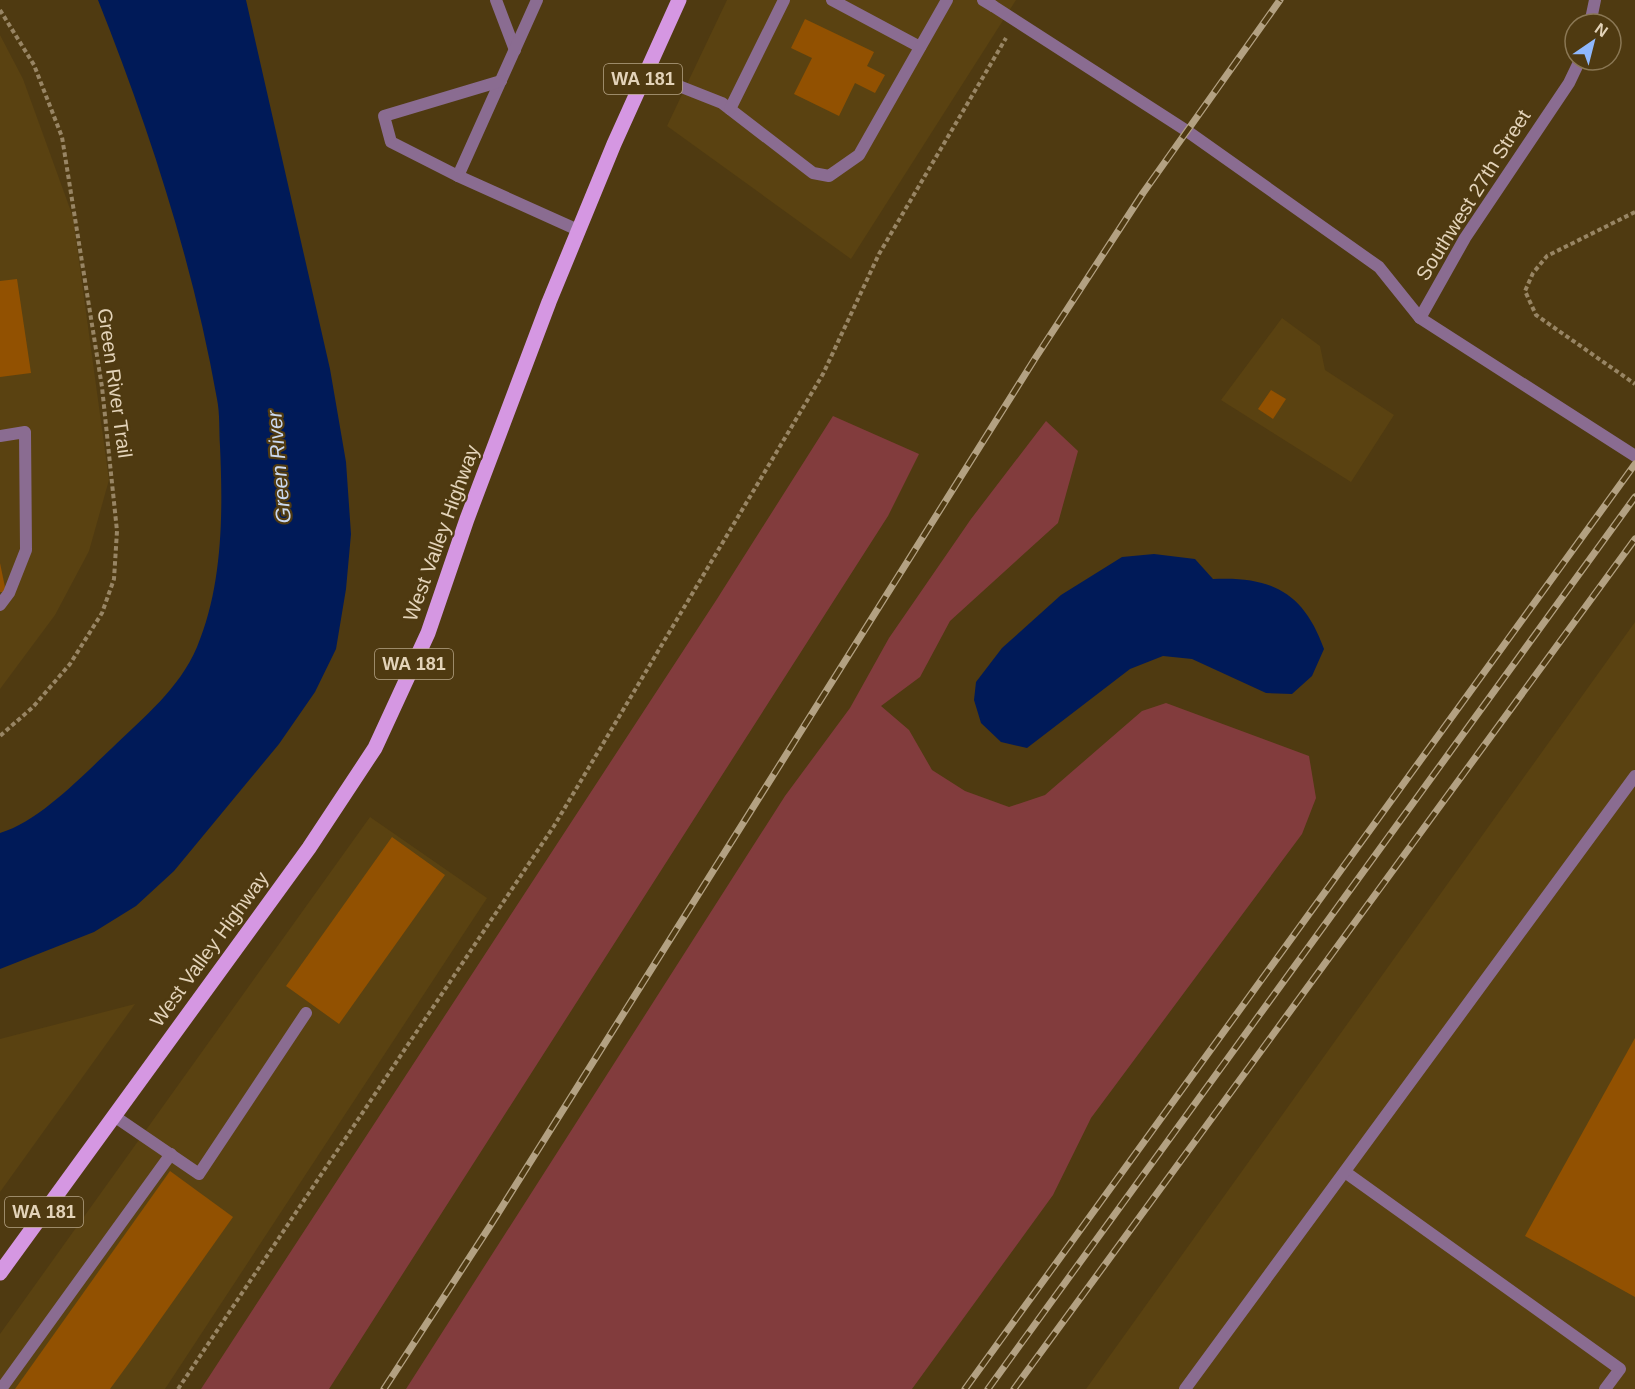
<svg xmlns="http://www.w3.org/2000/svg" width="1635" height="1389" font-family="Arial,sans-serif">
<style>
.built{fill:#5a4211}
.green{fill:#823c3d}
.water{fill:#001a58}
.building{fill:#925101}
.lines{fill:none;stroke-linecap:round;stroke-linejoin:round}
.path{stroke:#988564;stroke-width:4;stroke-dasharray:4.5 3;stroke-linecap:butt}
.service{stroke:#8a6c91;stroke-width:12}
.minor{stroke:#8a6c91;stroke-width:12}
.tertiary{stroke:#8a6c91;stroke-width:12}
.primary{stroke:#d597e2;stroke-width:15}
.rail-casing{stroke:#b3a182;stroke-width:7}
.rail{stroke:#4f3a11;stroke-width:4.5;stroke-dasharray:14;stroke-linecap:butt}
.labels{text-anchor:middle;stroke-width:4.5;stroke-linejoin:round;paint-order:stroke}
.shield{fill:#4f3a11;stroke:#b7a587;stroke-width:1.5}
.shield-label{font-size:18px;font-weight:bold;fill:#e3d3b9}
.street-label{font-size:20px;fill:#e3d3b9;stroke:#4f3a11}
.water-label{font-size:21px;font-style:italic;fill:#cad8ef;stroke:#4f3a11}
</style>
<rect width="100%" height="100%" fill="#4f3a11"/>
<g class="built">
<path d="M 727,0 L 1016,0 L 851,259 L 667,126 Z"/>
<path d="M 0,35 L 23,79 L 73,217 L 109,480 L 89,551 L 55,615 L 0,689 Z"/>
<path d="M 1282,318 L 1320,346 L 1325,370 L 1394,415 L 1351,482 L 1221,400 Z"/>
<path d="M 1635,622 L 1635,1389 L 1086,1389 Z"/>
<path d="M 370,817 L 487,898 L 165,1389 L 0,1389 L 0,1334 Z"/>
<path d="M 135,1004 L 0,1192 L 0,1039 Z"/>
</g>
<g class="green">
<path d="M 833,416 L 919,454 L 888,516 L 329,1389 L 201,1389 L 717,599 Z"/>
<path d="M 1046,421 L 1078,451 L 1058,523 L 950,621 L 920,677 L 881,706 L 909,730 L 932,770 L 965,791 L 1009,807 L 1045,795 L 1142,711 L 1166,703 L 1309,756 L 1316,798 L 1302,834 L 1091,1118 L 1053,1195 L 912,1389 L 406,1389 L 785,796 L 850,708 L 889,638 L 971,519 Z"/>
</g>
<g class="water">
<path d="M 98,0 L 246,0 L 330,369 L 346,462 L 351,534 L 346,589 L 336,649 L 315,692 L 279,744 L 174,871 L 136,906 L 94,932 L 0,969 L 0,833 C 40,821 82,776 112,748 C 144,717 179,689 197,647 C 223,585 223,512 220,446 C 219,431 220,414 217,399 C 193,263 149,128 98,0 Z"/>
<path d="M 1154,554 L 1195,559 L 1213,579 C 1272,576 1304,593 1324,649 L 1312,676 L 1292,694 L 1266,693 L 1192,659 L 1163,656 L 1130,669 L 1027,748 L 1001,742 L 981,723 L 974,700 L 976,682 L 1002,648 L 1061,595 L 1122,557 Z"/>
</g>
<g class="building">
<path d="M 805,19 L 874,52 L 867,66 L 885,75 L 875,93 L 855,83 L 839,116 L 794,94 L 812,58 L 791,48 Z"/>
<path d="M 17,279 L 31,373 L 0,377 L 0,281 Z"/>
<path d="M 1271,390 L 1286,399 L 1273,419 L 1258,409 Z"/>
<path d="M 0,563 L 6,592 L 0,592 Z"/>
<path d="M 392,837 L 445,875 L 339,1024 L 286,986 Z"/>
<path d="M 1635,1038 L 1635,1297 L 1525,1236 Z"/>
<path d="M 170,1171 L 233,1217 L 140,1348 L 110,1389 L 15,1389 Z"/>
</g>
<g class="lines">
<g class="path">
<path d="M 0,10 L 34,65 L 62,137 L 102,387 L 117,531 L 114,579 L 102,613 L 70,664 L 33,707 L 0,736"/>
<path d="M 1635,212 L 1547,256 L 1533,273 L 1525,291 L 1536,315 L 1635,384"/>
<path d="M 178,1389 L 554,826 L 823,374 L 879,254 L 1006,38"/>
</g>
<g class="service">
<path d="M 496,0 L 515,50"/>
<path d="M 537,0 L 458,176 L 578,230"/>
<path d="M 832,0 L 920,47"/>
<path d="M 993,6 L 1187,131 L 1379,267 L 1420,318"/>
<path d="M 646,73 L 722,103 L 813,173 L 829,176 L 859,155 L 947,0"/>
<path d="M 730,109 L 784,0"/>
<path d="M 458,176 L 391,142 L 384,116 L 501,81"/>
<path d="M 0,436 L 25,432 L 26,550 L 9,593 L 0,605"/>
<path d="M 114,1116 L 199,1174 L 306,1013"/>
<path d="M 1345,1172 L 1620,1369 L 1605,1389"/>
<path d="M 1,1389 L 171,1154"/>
<path d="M 1185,1389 L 1635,776"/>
</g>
<path class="minor" d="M 983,0 L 993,6"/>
<g class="tertiary">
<path d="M 1590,24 L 1595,0"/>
<path d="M 1580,60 L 1569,83 L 1465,238 L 1420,318 L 1635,456"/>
</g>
<path class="primary" d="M 0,1273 L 309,848 L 375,748 L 428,633 L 467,519 L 549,302 L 614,144 L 679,0"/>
<g class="rail-casing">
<g id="rail">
<path d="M 384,1389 L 490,1226 L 1036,357 L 1143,193 L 1280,0"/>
<path d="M 965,1389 L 1635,464"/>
<path d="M 988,1389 L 1635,497"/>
<path d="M 1014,1389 L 1635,539"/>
</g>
</g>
<use href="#rail" class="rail"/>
</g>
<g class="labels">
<g class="shield">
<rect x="604" y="64" width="78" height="30" rx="4.5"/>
<rect x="375" y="649" width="78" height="30" rx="4.5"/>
<rect x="5" y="1197" width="78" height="30" rx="4.5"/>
</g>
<g class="shield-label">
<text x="643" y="85">WA 181</text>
<text x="414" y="670">WA 181</text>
<text x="44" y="1218">WA 181</text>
</g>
<g class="street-label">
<text transform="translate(1473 195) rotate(-58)" y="7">Southwest 27th Street</text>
<text transform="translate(115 383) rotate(82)" y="7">Green River Trail</text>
<text transform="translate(441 533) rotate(-70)" y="7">West Valley Highway</text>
<text transform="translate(209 949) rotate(-54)" y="7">West Valley Highway</text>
</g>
<g class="water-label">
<text transform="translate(279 467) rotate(-95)" y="7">Green River</text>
</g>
</g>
<g transform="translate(1593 42) rotate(35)"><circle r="28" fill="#4f3a11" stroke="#8a7754" stroke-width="1.5"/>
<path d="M0-4.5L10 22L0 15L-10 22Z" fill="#8fb8fd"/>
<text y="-9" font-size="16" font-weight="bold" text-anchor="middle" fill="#e3d3b9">N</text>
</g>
</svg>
